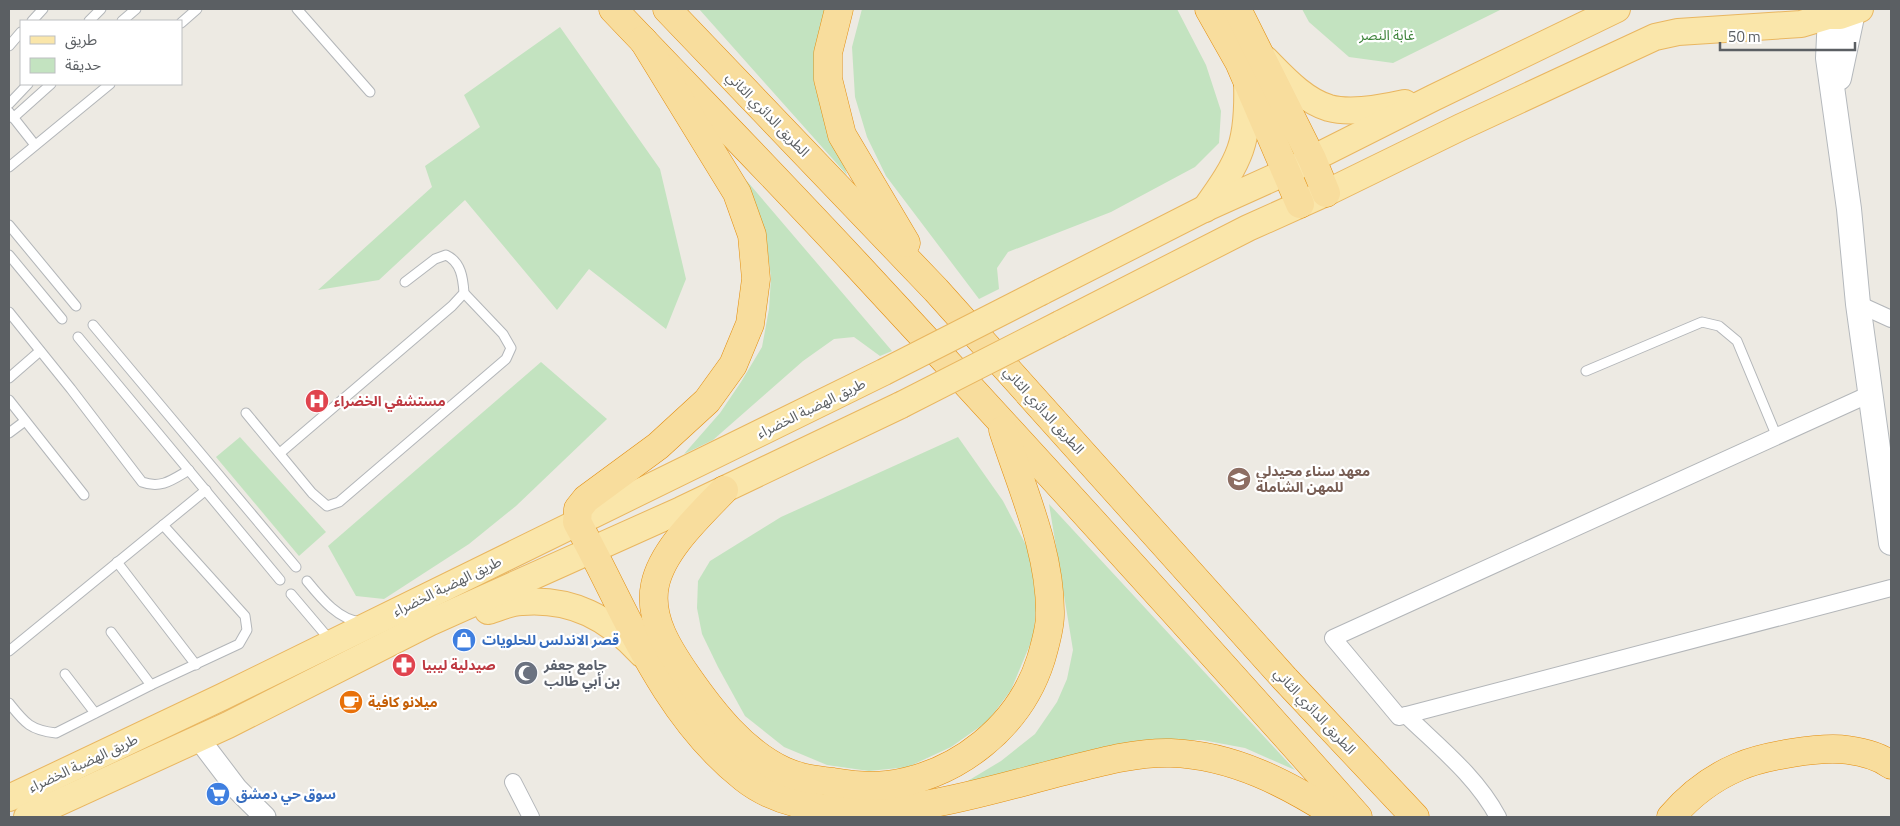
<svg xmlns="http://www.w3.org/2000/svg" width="1900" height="826" font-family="'Titillium Web','Noto Sans Arabic',sans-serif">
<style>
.green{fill:#c3e3c0}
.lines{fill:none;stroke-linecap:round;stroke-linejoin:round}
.service-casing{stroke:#b3b6b9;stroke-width:11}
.minor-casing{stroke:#b3b6b9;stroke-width:18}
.tertiary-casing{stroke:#b3b6b9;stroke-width:23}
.secondary-casing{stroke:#b4b8bc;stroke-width:26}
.primary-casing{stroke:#e9b660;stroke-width:28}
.trunk-casing{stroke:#e38d0d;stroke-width:29}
.service{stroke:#fff;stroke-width:9}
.minor{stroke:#fff;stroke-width:16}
.tertiary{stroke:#fff;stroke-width:21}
.secondary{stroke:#fff;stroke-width:24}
.primary{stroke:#fae6aa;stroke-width:26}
.trunk{stroke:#f8dd9d;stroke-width:28}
.primary-bridge-casing{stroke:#e9b660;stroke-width:28;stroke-linecap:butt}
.primary-bridge{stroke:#fae6aa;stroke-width:26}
.labels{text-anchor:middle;stroke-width:4.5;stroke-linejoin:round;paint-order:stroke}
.park-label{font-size:14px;fill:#3d833a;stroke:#fff}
.street-label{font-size:14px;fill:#5b5f63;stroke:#fff}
.health-label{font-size:14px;font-weight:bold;fill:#be3a42;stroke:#fff;text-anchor:start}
.education-label{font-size:14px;font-weight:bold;fill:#785e54;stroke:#fff;text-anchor:start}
.shop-label{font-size:14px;font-weight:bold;fill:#366cbe;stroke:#fff;text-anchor:start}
.worship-label{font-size:14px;font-weight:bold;fill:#5b616d;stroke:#fff;text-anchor:start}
.food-label{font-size:14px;font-weight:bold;fill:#c56008;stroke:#fff;text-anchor:start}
</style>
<rect width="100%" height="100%" fill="#edeae3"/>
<g class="green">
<path d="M 699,9 L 832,9 L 827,107 L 847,175 Z"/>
<path d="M 862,9 L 1177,9 L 1206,65 L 1221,111 L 1219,143 L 1195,167 L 1111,212 L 1008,252 L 997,268 L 999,289 L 979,299 L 886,176 L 867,137 L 855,97 L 852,47 Z"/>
<path d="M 1302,9 L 1502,9 L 1393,63 L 1349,57 L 1309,22 Z"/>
<path d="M 560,27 L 660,169 L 686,279 L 666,329 L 589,269 L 557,310 L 465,200 L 379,280 L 318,290 L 432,187 L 425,166 L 480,127 L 464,95 Z"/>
<path d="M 746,180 L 892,351 L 880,356 L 854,337 L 834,339 L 803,361 L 713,440 L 684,454 L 720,413 L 741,382 L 762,347 L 769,309 L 771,278 L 766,237 Z"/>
<path d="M 541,362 L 607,419 L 516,506 L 469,544 L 384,599 L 356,596 L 328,546 Z"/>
<path d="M 240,437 L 326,532 L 299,556 L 216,457 Z"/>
<path d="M 958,437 L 1003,501 L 1027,547 L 1037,589 L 1034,635 L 1011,690 L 988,721 L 951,747 L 908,767 L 869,771 L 827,765 L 784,747 L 745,716 L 718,667 L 702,634 L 697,608 L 698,581 L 710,561 L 781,517 Z"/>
<path d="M 1049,504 L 1295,770 L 1245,748 L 1202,740 L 1150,740 L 1091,750 L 956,788 L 1001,761 L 1035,734 L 1057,702 L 1067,679 L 1073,650 Z"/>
</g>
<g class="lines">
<g class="service-casing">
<g id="service">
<path d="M 297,9 L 370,92"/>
<path d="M 32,21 L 43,9"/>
<path d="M 89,21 L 101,9"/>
<path d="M 122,21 L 136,9"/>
<path d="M 181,23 L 197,9"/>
<path d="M 9,46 L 21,32"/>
<path d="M 9,104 L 28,84"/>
<path d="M 9,112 L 35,145"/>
<path d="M 13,118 L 51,84"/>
<path d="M 9,167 L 110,84"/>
<path d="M 9,225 L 76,306"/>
<path d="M 9,255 L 62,319"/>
<path d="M 9,312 L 71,389 L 142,482 C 161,489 172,480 189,470"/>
<path d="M 93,325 L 296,567"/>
<path d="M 78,337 L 280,580"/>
<path d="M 1586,371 L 1702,322 L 1719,326 L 1737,341 L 1777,437"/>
<path d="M 9,378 L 40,351"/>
<path d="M 9,400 L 84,495"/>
<path d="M 246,413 L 312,493 L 327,506 L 339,502 L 506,359 L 511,348 L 503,334 L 464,293"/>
<path d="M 9,433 L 25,421"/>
<path d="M 280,453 L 452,306 L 464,293 C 463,278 461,262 446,255 L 435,259 L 405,282"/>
<path d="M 117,562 L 196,665"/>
<path d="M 307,581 C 320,597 339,621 362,622"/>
<path d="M 291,594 L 330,640"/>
<path d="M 111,632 L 151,685"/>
<path d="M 9,651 L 206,490"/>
<path d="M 65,674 L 95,713"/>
<path d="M 9,703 C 25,723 30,730 56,733 L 151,685 L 239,644 L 247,630 L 245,616 L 163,525"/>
</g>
</g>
<g class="minor-casing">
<g id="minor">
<path d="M 1858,304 L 1891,319"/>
<path d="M 1870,394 L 1333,638 L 1399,717 L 1891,588"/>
<path d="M 1406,715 C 1439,747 1476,776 1498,817"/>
<path d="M 513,782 L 531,817"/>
</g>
</g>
<g class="tertiary-casing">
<path id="tertiary" d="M 199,739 L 237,789 L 265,817"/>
</g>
<g class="secondary-casing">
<g id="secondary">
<path d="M 1830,16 L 1828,58 L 1849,209 L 1858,304 L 1891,543"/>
<path d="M 1839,78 L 1853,12"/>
</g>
</g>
<g class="primary-casing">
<g id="primary">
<path d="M 1265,59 C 1283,77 1303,100 1329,108 C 1351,114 1383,108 1405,103"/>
<path d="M 1205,209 C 1241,159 1249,143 1247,82"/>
<path d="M 1041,292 L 1204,209 L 1286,172 L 1433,98 L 1617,9"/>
<path d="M 1060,324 L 1248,228 L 1326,193 L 1461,127 L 1655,37 L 1678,32 L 1801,24 L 1828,16 L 1840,16 L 1860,9"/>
<path d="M 488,611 C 499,608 510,602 522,602 C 572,598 609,618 642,654"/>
<path d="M 9,798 L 222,697 L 884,372"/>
<path d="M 27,817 L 228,725 L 429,623 L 681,510 L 901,405"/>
</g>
</g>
<g class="trunk-casing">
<g id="trunk">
<path d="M 613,9 C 694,94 777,179 857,265 C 1026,447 1193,631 1358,817"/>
<path d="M 667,9 L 936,290 L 1285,679 L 1415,817"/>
<path d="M 839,9 L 828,53 L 828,79 L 842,135 L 906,243"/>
<path d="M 1209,9 L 1239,62 L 1300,204"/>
<path d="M 1237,9 L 1312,159 L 1326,193"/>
<path d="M 643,40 L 737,193 L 752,235 L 756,279 L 750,324 L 733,365 L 707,401 L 658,446 L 586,499 L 578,509 L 577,522 C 626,611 662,713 744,778 C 769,798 801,806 831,809 C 911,817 989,790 1065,771 C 1100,762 1135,752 1171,753 C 1233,755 1288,784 1339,817"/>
<path d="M 724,490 C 700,515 662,550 655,585 C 648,618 669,650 687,676 C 712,712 743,752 784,771 C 799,778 816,780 833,782 C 851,785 869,787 887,785 C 958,776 1020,726 1041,659 C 1045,645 1050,629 1050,615 C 1051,552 1022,489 1003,430"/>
<path d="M 1671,817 C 1689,796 1712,778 1738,767 C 1763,756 1821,746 1848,750 C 1863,752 1879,756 1891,765"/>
</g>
</g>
<use href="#service" class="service"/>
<use href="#minor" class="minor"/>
<use href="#tertiary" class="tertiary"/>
<use href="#secondary" class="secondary"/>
<use href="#primary" class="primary"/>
<use href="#trunk" class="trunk"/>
<g class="primary-bridge-casing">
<g id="primary-bridge">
<path d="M 884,372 L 1041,292"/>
<path d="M 901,405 L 1060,324"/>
</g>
</g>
<use href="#primary-bridge" class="primary-bridge"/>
</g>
<defs>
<g id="hospital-disc" transform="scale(1.25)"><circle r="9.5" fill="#e0444e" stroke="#fff"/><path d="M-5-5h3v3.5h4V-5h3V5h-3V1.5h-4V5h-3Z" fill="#fff"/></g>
<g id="university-disc" transform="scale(1.25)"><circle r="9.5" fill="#8d6e63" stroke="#fff"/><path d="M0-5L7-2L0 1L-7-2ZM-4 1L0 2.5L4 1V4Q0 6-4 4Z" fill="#fff"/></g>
<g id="shop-disc" transform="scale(1.25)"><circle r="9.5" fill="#3f7fe0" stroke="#fff"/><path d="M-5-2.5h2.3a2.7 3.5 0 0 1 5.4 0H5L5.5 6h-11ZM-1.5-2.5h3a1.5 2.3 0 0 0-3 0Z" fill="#fff"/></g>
<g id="pharmacy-disc" transform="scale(1.25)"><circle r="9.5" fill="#e0444e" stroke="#fff"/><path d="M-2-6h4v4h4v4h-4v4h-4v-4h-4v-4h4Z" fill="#fff"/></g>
<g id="mosque-disc" transform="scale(1.25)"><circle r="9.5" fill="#6b7280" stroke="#fff"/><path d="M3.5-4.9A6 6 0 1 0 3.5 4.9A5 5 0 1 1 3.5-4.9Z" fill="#fff"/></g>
<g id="cafe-disc" transform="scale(1.25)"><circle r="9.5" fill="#e8710a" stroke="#fff"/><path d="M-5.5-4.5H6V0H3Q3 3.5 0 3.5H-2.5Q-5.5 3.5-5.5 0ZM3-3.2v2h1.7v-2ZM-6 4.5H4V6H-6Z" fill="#fff"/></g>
<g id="supermarket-disc" transform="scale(1.25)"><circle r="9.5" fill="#3f7fe0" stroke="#fff"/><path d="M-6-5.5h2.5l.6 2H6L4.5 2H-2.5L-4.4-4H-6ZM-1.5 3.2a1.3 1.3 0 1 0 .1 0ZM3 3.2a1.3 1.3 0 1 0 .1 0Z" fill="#fff"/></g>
</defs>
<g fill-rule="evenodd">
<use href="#hospital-disc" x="317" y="401"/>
<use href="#university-disc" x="1239" y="479"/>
<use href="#shop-disc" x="464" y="640"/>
<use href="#pharmacy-disc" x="404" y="665"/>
<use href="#mosque-disc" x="526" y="673"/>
<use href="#cafe-disc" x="351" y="702"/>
<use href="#supermarket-disc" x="218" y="794"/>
</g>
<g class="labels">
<g class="park-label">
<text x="1387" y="40">غابة النصر</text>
</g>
<g class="street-label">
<text transform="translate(768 114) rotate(46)" y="5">الطريق الدائري الثاني</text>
<text transform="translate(811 408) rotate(-26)" y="5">طريق الهضبة الخضراء</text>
<text transform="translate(1044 410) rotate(48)" y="5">الطريق الدائري الثاني</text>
<text transform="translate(447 586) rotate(-26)" y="5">طريق الهضبة الخضراء</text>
<text transform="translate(1315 711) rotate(47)" y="5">الطريق الدائري الثاني</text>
<text transform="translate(83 763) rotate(-25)" y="5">طريق الهضبة الخضراء</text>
</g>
<g class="health-label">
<text x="334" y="406">مستشفي الخضراء</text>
<text x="422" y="670">صيدلية ليبيا</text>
</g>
<g class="education-label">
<text x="1256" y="476">معهد سناء محيدلي<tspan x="1256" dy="16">للمهن الشاملة</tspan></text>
</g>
<g class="shop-label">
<text x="482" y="645">قصر الاندلس للحلويات</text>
<text x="236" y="799">سوق حي دمشق</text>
</g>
<g class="worship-label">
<text x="544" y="670">جامع جعفر<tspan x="544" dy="16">بن أبي طالب</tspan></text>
</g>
<g class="food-label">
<text x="368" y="707">ميلانو كافية</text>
</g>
</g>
<rect width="1900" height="826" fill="none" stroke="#5b5f63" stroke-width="20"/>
<rect x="20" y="20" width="162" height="65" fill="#ffffff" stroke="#bdbfc1"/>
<rect x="30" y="36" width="25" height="8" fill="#fae6aa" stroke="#bdbfc1"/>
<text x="65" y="45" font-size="15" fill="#5b5f63">طريق</text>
<rect x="30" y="58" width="25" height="15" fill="#c3e3c0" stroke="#bdbfc1"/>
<text x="65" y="70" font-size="15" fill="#5b5f63">حديقة</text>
<path d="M1720 42v8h135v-8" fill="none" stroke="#5b5f63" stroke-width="2.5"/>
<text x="1728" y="42" font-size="15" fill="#5b5f63" stroke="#ffffff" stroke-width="4" paint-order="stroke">50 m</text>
</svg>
